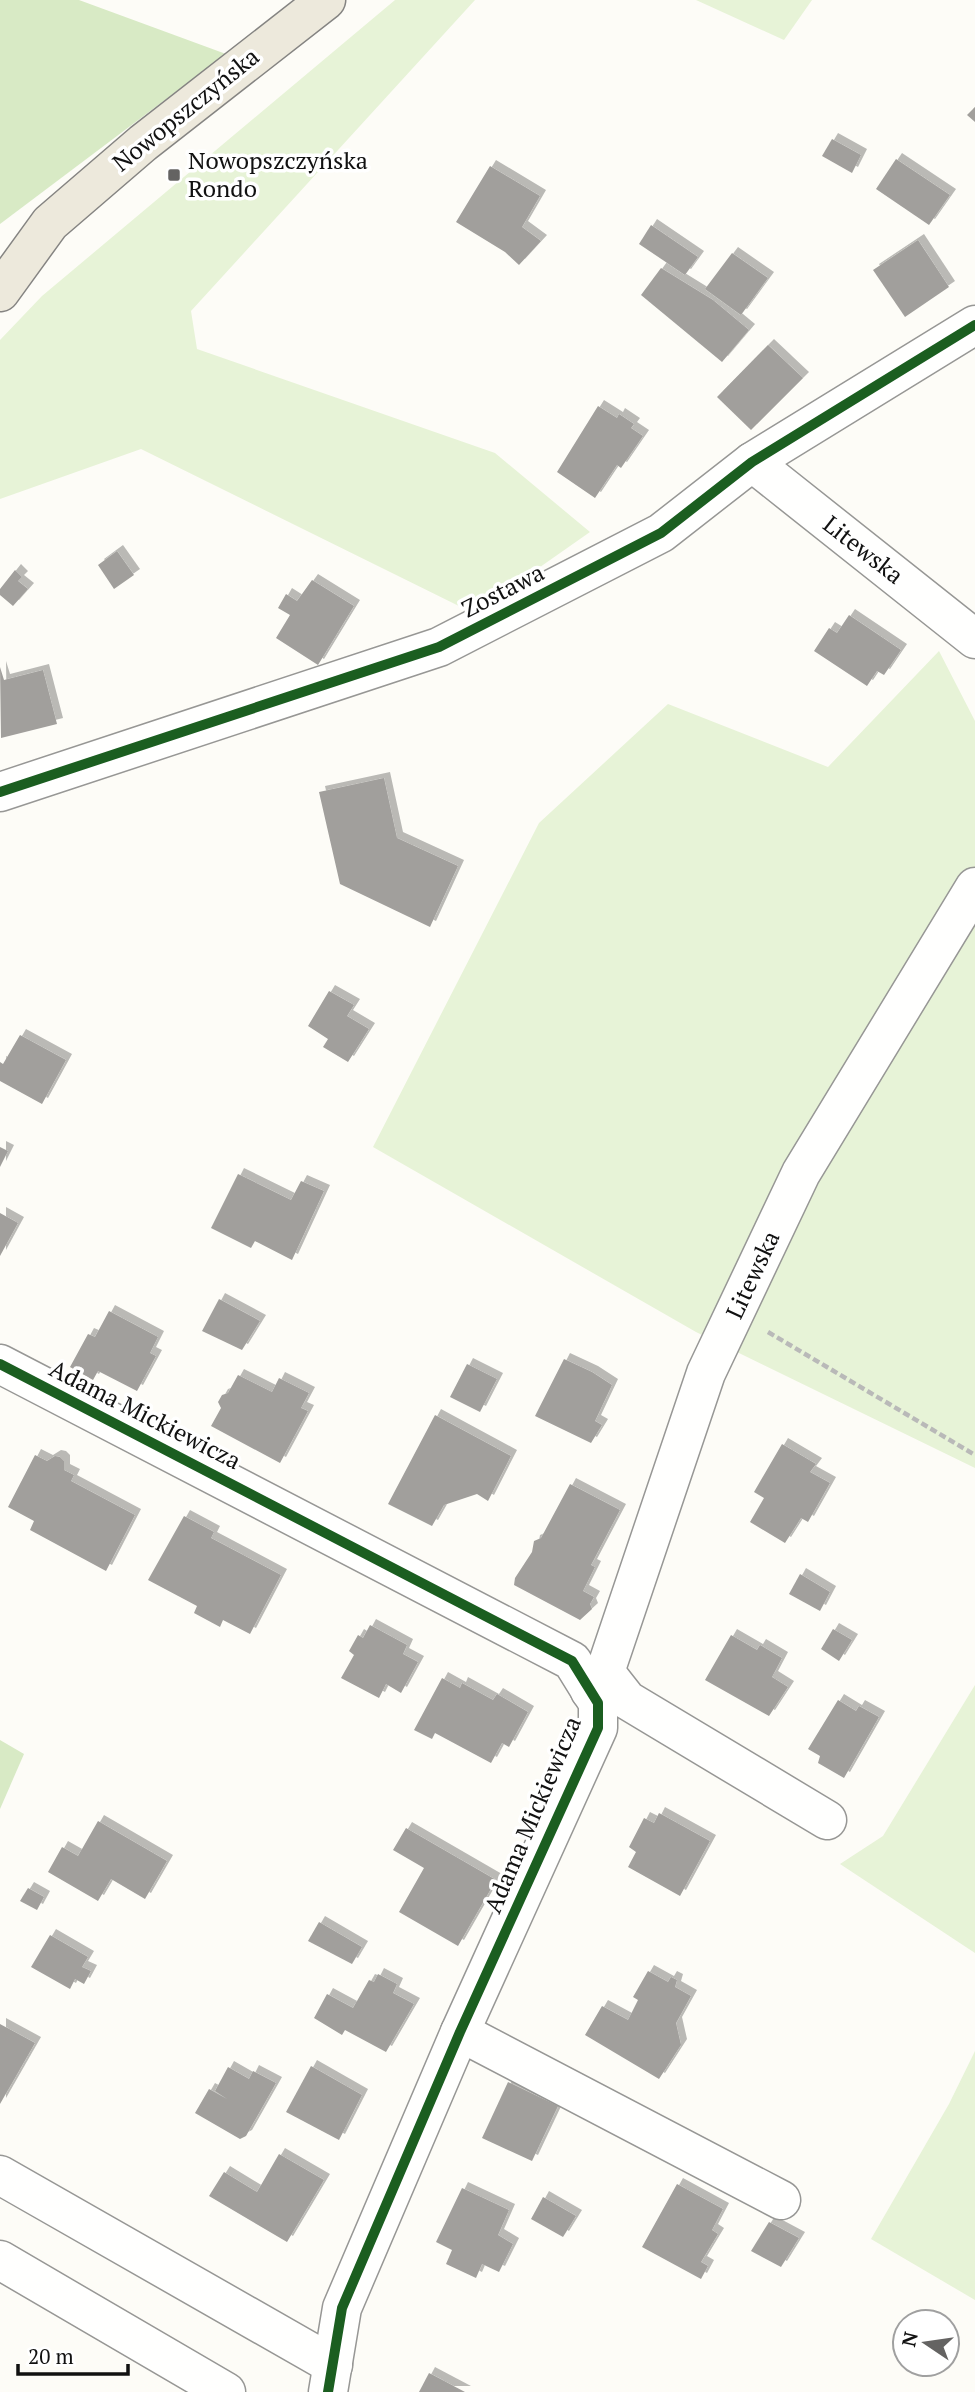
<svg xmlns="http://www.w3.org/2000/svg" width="975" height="2392" font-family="'PT Serif',serif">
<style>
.green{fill:#e7f3d7}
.forest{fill:#d8eac5}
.building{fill:#a19f9c;filter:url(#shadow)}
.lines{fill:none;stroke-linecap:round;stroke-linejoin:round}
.minor-casing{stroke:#979795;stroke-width:41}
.major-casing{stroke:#858482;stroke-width:41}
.path{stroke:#b9b9b8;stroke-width:4.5;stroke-dasharray:7 3.5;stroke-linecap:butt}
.minor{stroke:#fffffe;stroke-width:38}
.major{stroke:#ede9dc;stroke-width:38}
.cycleway-casing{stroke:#fff;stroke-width:15}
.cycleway{stroke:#1b5e20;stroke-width:10}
.poi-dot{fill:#646362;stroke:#fff;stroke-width:2.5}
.labels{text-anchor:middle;stroke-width:7;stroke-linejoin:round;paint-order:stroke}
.street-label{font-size:24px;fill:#111;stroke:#fff}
.poi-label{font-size:24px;fill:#111;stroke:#fff;text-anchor:start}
</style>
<defs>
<filter id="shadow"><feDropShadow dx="6" dy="-6" stdDeviation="0" flood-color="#0004"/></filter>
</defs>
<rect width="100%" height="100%" fill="#fdfcf7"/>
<g class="green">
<path d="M 395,0 L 475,0 L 191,311 L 197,349 L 495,453 L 590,532 L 493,600 L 467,610 L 141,449 L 0,499 L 0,340 L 42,296 Z"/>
<path d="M 696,0 L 812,0 L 784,40 Z"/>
<path d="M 939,651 L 975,721 L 975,1468 L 696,1332 L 373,1147 L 539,823 L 668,704 L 828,767 Z"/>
<path d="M 975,1685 L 975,1953 L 840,1864 L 883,1836 Z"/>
<path d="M 975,2051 L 975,2300 L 871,2239 L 949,2104 Z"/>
</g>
<g class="forest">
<path d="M 0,0 L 79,0 L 226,54 L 0,224 Z"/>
<path d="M 0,1740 L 24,1754 L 0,1809 Z"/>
</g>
<g class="building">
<path d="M 975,107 L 975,122 L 967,115 Z"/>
<path d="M 832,139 L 861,155 L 852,173 L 822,156 Z"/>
<path d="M 896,159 L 950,195 L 929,225 L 876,189 Z"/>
<path d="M 490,166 L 540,196 L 522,227 L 541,241 L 519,265 L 505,252 L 456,222 Z"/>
<path d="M 651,225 L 698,257 L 685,275 L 639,244 Z"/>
<path d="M 918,240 L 949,287 L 905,317 L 873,270 Z"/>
<path d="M 732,253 L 768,278 L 741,315 L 705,289 Z"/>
<path d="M 661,268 L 713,300 L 749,330 L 722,362 L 641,295 Z"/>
<path d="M 768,345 L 803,378 L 751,430 L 717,397 Z"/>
<path d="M 598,406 L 617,418 L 619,414 L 634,424 L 631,428 L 643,436 L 621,468 L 617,465 L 595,498 L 557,472 Z"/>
<path d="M 117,551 L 134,575 L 114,589 L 98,565 Z"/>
<path d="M 15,570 L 22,577 L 18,581 L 28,589 L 13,606 L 0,595 L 0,589 Z"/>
<path d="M 312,580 L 354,606 L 318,665 L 276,638 L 290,615 L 278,608 L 286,594 L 297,601 Z"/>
<path d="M 849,615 L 901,650 L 884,675 L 877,671 L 867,686 L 814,651 L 829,628 L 837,633 Z"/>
<path d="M 0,667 L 4,680 L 43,670 L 57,724 L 1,738 Z"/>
<path d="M 384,778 L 397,838 L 458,866 L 430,927 L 340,884 L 319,792 Z"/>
<path d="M 329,991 L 354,1005 L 347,1016 L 369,1029 L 348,1062 L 323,1047 L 328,1039 L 308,1026 Z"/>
<path d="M 20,1035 L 66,1060 L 42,1104 L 0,1081 L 0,1062 L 3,1064 Z"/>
<path d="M 0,1147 L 8,1151 L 0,1167 Z"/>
<path d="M 238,1174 L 291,1200 L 301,1181 L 324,1191 L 292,1260 L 255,1241 L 251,1248 L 211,1228 Z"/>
<path d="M 0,1213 L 18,1223 L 0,1256 Z"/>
<path d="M 219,1299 L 260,1321 L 242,1350 L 202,1331 Z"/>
<path d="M 109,1311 L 158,1337 L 150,1353 L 156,1356 L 137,1391 L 98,1371 L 93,1380 L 70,1367 L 88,1334 L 95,1337 Z"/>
<path d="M 564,1359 L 592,1372 L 612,1385 L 595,1421 L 602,1425 L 591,1443 L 535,1416 Z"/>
<path d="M 467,1364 L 497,1379 L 480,1412 L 450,1397 Z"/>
<path d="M 238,1375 L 272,1392 L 279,1378 L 309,1393 L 301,1408 L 308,1411 L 280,1463 L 211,1426 L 221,1408 L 218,1402 L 222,1395 L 228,1393 Z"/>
<path d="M 435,1415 L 511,1456 L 488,1501 L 477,1494 L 444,1505 L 432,1526 L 388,1504 Z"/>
<path d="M 782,1444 L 816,1464 L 810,1472 L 830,1483 L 808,1522 L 801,1518 L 785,1543 L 750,1522 L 764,1498 L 754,1492 Z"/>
<path d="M 35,1455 L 47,1461 L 55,1456 L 60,1457 L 64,1461 L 64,1470 L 74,1475 L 71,1481 L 135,1515 L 106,1571 L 30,1530 L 34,1521 L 8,1507 Z"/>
<path d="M 570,1484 L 620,1510 L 591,1565 L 595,1567 L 583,1591 L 594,1597 L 590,1604 L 592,1609 L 580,1620 L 514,1585 L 515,1578 L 532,1552 L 534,1541 L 541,1538 Z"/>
<path d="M 184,1516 L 214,1532 L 211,1538 L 281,1575 L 250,1634 L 223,1620 L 220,1627 L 194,1613 L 197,1606 L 148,1580 Z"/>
<path d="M 800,1574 L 830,1592 L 820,1611 L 789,1594 Z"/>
<path d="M 370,1625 L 407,1645 L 403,1654 L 418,1662 L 401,1693 L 386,1684 L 379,1698 L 341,1678 L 354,1655 L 349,1651 L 358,1635 L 363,1638 Z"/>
<path d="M 833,1629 L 852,1640 L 839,1661 L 821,1649 Z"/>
<path d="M 731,1635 L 757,1650 L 760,1645 L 782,1658 L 772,1677 L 788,1687 L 769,1716 L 705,1680 Z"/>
<path d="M 442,1678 L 460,1688 L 462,1683 L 493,1700 L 497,1694 L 528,1712 L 509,1747 L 502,1743 L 491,1763 L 435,1733 L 432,1739 L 414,1730 Z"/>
<path d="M 838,1700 L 856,1711 L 859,1706 L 879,1717 L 844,1778 L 818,1763 L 820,1756 L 808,1749 Z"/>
<path d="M 659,1813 L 710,1841 L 680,1896 L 628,1867 L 636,1852 L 629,1847 L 644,1818 L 654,1823 Z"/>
<path d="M 98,1821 L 167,1861 L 145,1899 L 111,1879 L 98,1901 L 48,1872 L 62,1847 L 78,1856 Z"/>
<path d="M 406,1828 L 496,1880 L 458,1946 L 399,1912 L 424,1868 L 393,1850 Z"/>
<path d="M 28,1888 L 44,1897 L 37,1910 L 20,1901 Z"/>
<path d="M 319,1922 L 362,1947 L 352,1964 L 308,1941 Z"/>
<path d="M 50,1935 L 88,1957 L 82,1967 L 91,1971 L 84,1984 L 75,1979 L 70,1989 L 31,1967 Z"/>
<path d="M 648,1971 L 668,1982 L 671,1977 L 677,1980 L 675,1987 L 691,1996 L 676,2023 L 681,2045 L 659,2079 L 585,2035 L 602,2006 L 628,2020 L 638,2000 L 633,1997 Z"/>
<path d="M 378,1974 L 397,1984 L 393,1993 L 414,2004 L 386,2052 L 345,2030 L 342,2035 L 314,2018 L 327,1994 L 353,2008 L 369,1980 L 374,1982 Z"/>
<path d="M 0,2024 L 35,2043 L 0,2104 Z"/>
<path d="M 311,2066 L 362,2095 L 339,2140 L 286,2112 Z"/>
<path d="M 228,2067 L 249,2079 L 253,2071 L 276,2083 L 246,2136 L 240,2139 L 195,2113 L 209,2089 L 227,2099 L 215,2091 Z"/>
<path d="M 508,2082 L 558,2106 L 532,2161 L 482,2138 Z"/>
<path d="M 279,2154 L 324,2180 L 287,2242 L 209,2196 L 224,2172 L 257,2192 Z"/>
<path d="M 677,2184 L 723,2209 L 712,2230 L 718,2234 L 701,2262 L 708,2266 L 701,2279 L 642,2247 Z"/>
<path d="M 462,2188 L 509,2210 L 498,2235 L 513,2244 L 499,2272 L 482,2264 L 476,2278 L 446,2264 L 452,2250 L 436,2242 Z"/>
<path d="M 543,2197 L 576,2216 L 563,2237 L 531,2219 Z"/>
<path d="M 769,2222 L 799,2238 L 781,2267 L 751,2251 Z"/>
<path d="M 429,2373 L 465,2392 L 419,2392 Z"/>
</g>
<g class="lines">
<g class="minor-casing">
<g id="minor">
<path d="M 752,462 L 975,639"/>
<path d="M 0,792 L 439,647 L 661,533 L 752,462 L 975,325"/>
<path d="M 0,1364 L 572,1661 L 598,1703 L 598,1728 L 460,2032 L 342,2308 L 328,2392"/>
<path d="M 605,1672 L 627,1700 L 827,1820"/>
<path d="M 590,1691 L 605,1672 L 706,1373 L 801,1173 L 975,887"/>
<path d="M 460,2032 L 781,2200"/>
<path d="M 0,2175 L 333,2365"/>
<path d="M 0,2260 L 226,2392"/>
</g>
</g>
<g class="major-casing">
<path id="major" d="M 0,292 L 50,223 L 143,143 L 326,0"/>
</g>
<path class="path" d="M 768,1332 L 975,1455"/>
<use href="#minor" class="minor"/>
<use href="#major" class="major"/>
<g class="cycleway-casing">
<g id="cycleway">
<path d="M 0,792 L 439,647 L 661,533 L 752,462 L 975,325"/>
<path d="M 0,1364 L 572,1661 L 598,1703 L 598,1728 L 460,2032 L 342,2308 L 328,2392"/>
</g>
</g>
<use href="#cycleway" class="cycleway"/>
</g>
<rect class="poi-dot" x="167" y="168" width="14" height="14" rx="3.5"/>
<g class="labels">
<g class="street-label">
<text transform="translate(186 110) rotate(-39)" y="8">Nowopszczyńska</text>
<text transform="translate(863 550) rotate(38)" y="8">Litewska</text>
<text transform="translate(503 591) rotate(-27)" y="8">Zostawa</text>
<text transform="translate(753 1275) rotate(-65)" y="8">Litewska</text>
<text transform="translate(145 1415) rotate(27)" y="8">Adama Mickiewicza</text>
<text transform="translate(533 1815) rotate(-67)" y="8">Adama Mickiewicza</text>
</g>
<g class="poi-label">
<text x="188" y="169">Nowopszczyńska<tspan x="188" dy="28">Rondo</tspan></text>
</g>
</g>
<g transform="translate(926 2343) rotate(283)"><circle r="33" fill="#ffffff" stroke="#a0a0a0" stroke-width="2"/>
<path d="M0-5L12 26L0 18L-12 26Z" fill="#646362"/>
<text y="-10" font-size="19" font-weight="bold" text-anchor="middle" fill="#111111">N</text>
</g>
<path d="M18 2364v10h110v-10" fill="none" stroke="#111111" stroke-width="3.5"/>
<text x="28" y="2364" font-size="21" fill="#111111" stroke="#ffffff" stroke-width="5" paint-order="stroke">20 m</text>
</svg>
